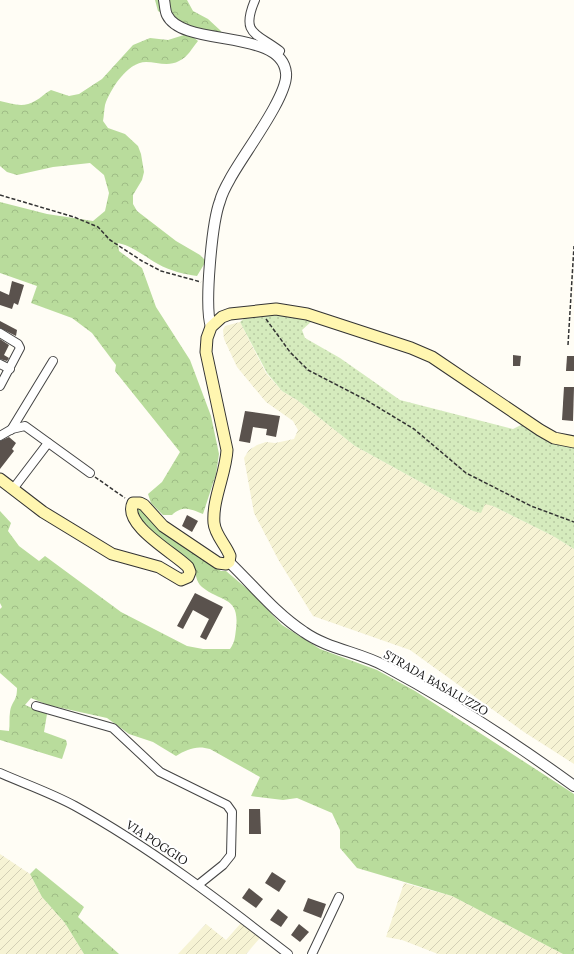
<svg xmlns="http://www.w3.org/2000/svg" width="574" height="954" font-family="Lora,serif">
<style>
.farmland{fill:url(#farmland-furrows)}
.grass{fill:url(#grass-dots)}
.forest{fill:url(#forest-crowns)}
.building{fill:#5a524d}
.lines{fill:none;stroke-linecap:round;stroke-linejoin:round}
.minor-casing{stroke:#444;stroke-width:10}
.tertiary-casing{stroke:#444;stroke-width:12}
.secondary-casing{stroke:#333;stroke-width:13}
.path{stroke:#333;stroke-width:1.5;stroke-dasharray:4 2;stroke-linecap:butt}
.minor{stroke:#fff;stroke-width:8}
.tertiary{stroke:#fff;stroke-width:10}
.secondary{stroke:#fff6b0;stroke-width:11}
.labels{text-anchor:middle;stroke-width:4;stroke-linejoin:round;paint-order:stroke}
.street-label{font-size:12px;fill:#111;stroke:#fff}
</style>
<defs>
<pattern id="farmland-furrows" width="10" height="10" patternUnits="userSpaceOnUse"><rect width="10" height="10" fill="#f6f3d4"/><path d="M-1 1l2-2M0 10L10 0M9 11l2-2" fill="none" stroke="#d2cfb5"/></pattern>
<pattern id="grass-dots" width="8" height="8" patternUnits="userSpaceOnUse"><rect width="8" height="8" fill="#d5ebbd"/><path d="M2 2h.1M6 6h.1" fill="none" stroke="#b6c8a1" stroke-width="1.8" stroke-linecap="round"/></pattern>
<pattern id="forest-crowns" width="20" height="18" patternUnits="userSpaceOnUse"><rect width="20" height="18" fill="#b9dc9c"/><path d="M2 6a3 3 0 1 1 6 0M12 15a3 3 0 1 1 6 0" fill="none" stroke="#9ebc85"/></pattern>
</defs>
<rect width="100%" height="100%" fill="#fffdf5"/>
<g class="farmland">
<path d="M 240,322 L 266,373 L 282,391 L 297,400 L 355,446 L 473,511 L 485,503 L 493,506 L 553,536 L 574,549 L 574,764 L 524,732 L 410,650 L 313,616 L 279,561 L 254,513 L 244,458 L 249,450 L 257,445 L 266,442 L 275,443 L 294,439 L 298,430 L 293,421 L 266,402 L 237,367 L 224,339 L 223,330 L 225,326 Z"/>
<path d="M 0,854 L 30,874 L 42,897 L 65,923 L 84,954 L 0,954 Z"/>
<path d="M 404,883 L 452,896 L 563,954 L 438,954 L 402,940 L 386,937 Z"/>
<path d="M 241,923 L 260,938 L 246,954 L 178,954 L 206,924 L 226,940 Z"/>
</g>
<path class="grass" d="M 279,315 L 296,317 L 312,321 L 302,330 L 305,338 L 340,358 L 400,400 L 513,429 L 521,425 L 542,437 L 574,447 L 574,549 L 553,536 L 493,506 L 485,504 L 481,513 L 473,511 L 355,446 L 297,400 L 282,391 L 267,373 L 240,322 L 245,318 Z"/>
<g class="forest">
<path d="M 155,0 L 187,0 L 193,11 L 208,19 L 221,31 L 222,34 L 182,25 L 158,11 Z"/>
<path d="M 184,35 L 193,37 L 198,41 C 192,48 188,57 179,61 C 168,67 157,62 146,62 C 127,62 110,90 105,105 C 104,110 104,116 103,121 L 108,128 L 125,134 L 138,146 L 141,154 L 144,172 L 142,180 L 133,195 L 133,204 L 137,211 L 176,241 L 200,255 L 206,261 L 197,276 C 184,274 170,271 158,264 C 145,257 133,246 118,243 L 119,251 L 142,268 L 156,307 L 190,360 L 211,416 L 219,454 L 216,474 L 203,514 C 190,509 183,505 172,515 L 163,515 L 151,503 L 148,494 L 162,482 L 180,452 L 115,371 L 116,365 L 92,333 L 72,318 L 31,303 L 37,286 L 0,273 L 0,202 L 47,214 L 93,221 L 105,211 L 109,193 L 104,175 L 90,163 L 53,167 L 17,175 L 7,172 L 0,166 L 0,101 C 12,104 24,108 35,101 C 41,98 45,93 51,90 L 69,96 L 79,94 L 102,79 L 133,45 L 150,38 L 168,40 Z"/>
<path d="M 138,508 L 141,508 L 179,543 L 221,571 L 226,571 L 252,593 L 282,625 L 320,649 L 377,670 L 415,691 L 574,794 L 574,954 L 563,954 L 452,896 L 357,868 L 340,848 L 340,830 L 332,813 L 297,798 L 283,800 L 251,796 L 260,777 L 210,749 C 197,745 187,749 176,756 L 153,742 L 129,734 L 107,718 L 48,705 L 31,698 L 25,705 L 47,714 L 44,732 L 66,740 L 67,744 L 62,759 L 0,740 L 0,730 L 9,731 C 10,725 9,718 10,712 C 12,700 17,702 17,688 L 0,673 L 0,609 L 2,607 L 0,603 L 0,511 L 11,523 L 8,531 L 19,546 L 39,561 L 45,556 L 121,612 L 187,646 L 203,649 L 230,649 C 235,642 235,637 236,629 C 240,596 222,603 202,587 C 195,581 197,574 193,568 C 192,565 187,562 184,560 C 172,549 137,526 136,510 Z"/>
<path d="M 36,868 L 84,907 L 78,917 L 119,954 L 84,954 L 65,923 L 42,897 L 30,874 Z"/>
</g>
<g class="building">
<path d="M 12,281 L 24,285 L 18,305 L 14,303 L 12,309 L 0,305 L 0,291 L 9,295 Z"/>
<path d="M 0,321 L 17,330 L 16,336 L 0,328 Z"/>
<path d="M 0,339 L 9,345 L 4,355 L 9,358 L 7,361 L 0,359 Z"/>
<path d="M 513,355 L 521,356 L 520,366 L 513,366 Z"/>
<path d="M 567,356 L 574,356 L 574,371 L 566,371 Z"/>
<path d="M 564,387 L 574,387 L 573,421 L 562,420 Z"/>
<path d="M 245,411 L 280,416 L 276,437 L 266,435 L 267,429 L 253,427 L 250,443 L 239,441 Z"/>
<path d="M 9,437 L 16,443 L 12,449 L 14,451 L 0,469 L 0,441 Z"/>
<path d="M 187,515 L 198,521 L 192,532 L 182,526 Z"/>
<path d="M 195,593 L 223,607 L 206,640 L 200,637 L 209,619 L 193,610 L 183,629 L 177,626 Z"/>
<path d="M 249,809 L 260,809 L 261,834 L 249,834 Z"/>
<path d="M 272,872 L 286,881 L 279,892 L 265,883 Z"/>
<path d="M 249,888 L 263,899 L 256,908 L 242,898 Z"/>
<path d="M 308,898 L 326,904 L 321,918 L 303,911 Z"/>
<path d="M 278,909 L 288,917 L 281,927 L 270,920 Z"/>
<path d="M 299,924 L 309,932 L 300,942 L 291,935 Z"/>
</g>
<g class="lines">
<g class="minor-casing">
<g id="minor">
<path d="M 255,0 C 240,35 257,33 280,51 L 277,56"/>
<path d="M 0,333 L 18,344 L 20,348 L 0,386"/>
<path d="M 0,364 L 10,369"/>
<path d="M 11,430 L 53,361"/>
<path d="M 0,436 L 12,429 L 25,426 L 90,473"/>
<path d="M 13,489 L 48,443"/>
<path d="M 36,706 L 113,728 L 160,772 L 227,805 L 232,812 L 231,855 L 223,865 L 198,885"/>
<path d="M 0,773 C 25,784 51,793 75,806 C 151,848 220,901 288,954"/>
<path d="M 312,954 L 339,897"/>
</g>
</g>
<g class="tertiary-casing">
<g id="tertiary">
<path d="M 164,0 C 165,5 165,11 167,15 C 183,48 282,28 286,73 C 289,95 242,156 230,179 C 226,186 222,193 220,201 C 212,222 204,306 211,327"/>
<path d="M 229,562 C 254,586 275,613 304,632 C 328,649 359,652 385,666 C 450,701 514,742 574,786"/>
</g>
</g>
<g class="secondary-casing">
<path id="secondary" d="M 0,479 L 43,512 L 112,554 L 159,567 L 181,580 L 188,577 L 190,572 L 188,567 C 176,554 122,525 133,503 L 140,503 L 144,505 L 163,526 L 218,563 L 226,564 L 229,562 L 230,556 C 226,545 215,535 214,523 C 212,500 226,473 227,450 L 206,352 L 207,338 L 211,327 L 222,317 L 230,314 L 276,309 L 307,314 L 411,348 L 432,357 L 540,430 L 554,438 L 574,442"/>
</g>
<g class="path">
<path d="M 0,195 L 74,217 L 98,227 L 110,240 L 142,261 L 161,271 L 201,282"/>
<path d="M 266,319 L 290,352 L 308,370 L 366,400 L 414,429 L 466,473 L 531,506 L 574,522"/>
<path d="M 568,345 L 574,246"/>
<path d="M 95,477 L 125,498"/>
</g>
<use href="#minor" class="minor"/>
<use href="#tertiary" class="tertiary"/>
<use href="#secondary" class="secondary"/>
</g>
<g class="labels">
<g class="street-label">
<text transform="translate(436 683) rotate(30)" y="4">STRADA BASALUZZO</text>
<text transform="translate(157 843) rotate(33)" y="4">VIA POGGIO</text>
</g>
</g>
</svg>
